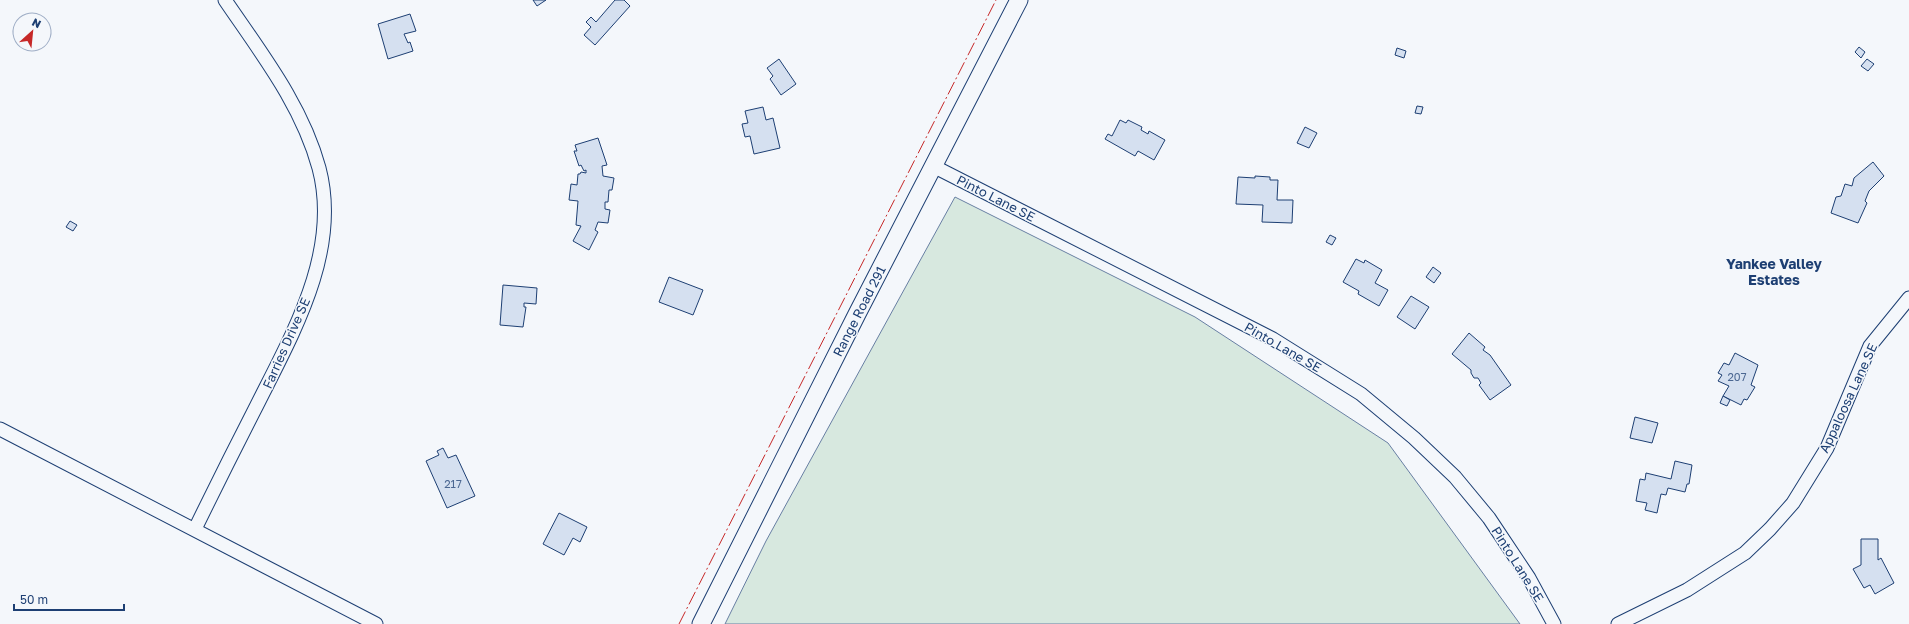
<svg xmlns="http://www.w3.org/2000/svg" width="1909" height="624" font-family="'Golos Text',sans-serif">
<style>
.green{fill:#d7e8df;stroke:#687fa3}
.building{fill:#d5e0f0;stroke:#1d3f73}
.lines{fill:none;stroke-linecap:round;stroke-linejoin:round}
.minor-casing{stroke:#1d3f73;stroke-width:15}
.tertiary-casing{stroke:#1d3f73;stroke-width:19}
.minor{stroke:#f4f7fb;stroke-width:13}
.tertiary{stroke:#f4f7fb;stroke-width:17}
.power{stroke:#c62828;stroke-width:1;stroke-dasharray:14 3 2 3;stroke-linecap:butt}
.labels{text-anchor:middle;stroke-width:3;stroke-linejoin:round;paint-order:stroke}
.number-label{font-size:11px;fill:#4b6792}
.street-label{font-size:13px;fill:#1d3f73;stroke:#f4f7fb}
.neighbourhood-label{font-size:14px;font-weight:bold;fill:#1d3f73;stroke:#f4f7fb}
</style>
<rect width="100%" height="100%" fill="#f4f7fb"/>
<path class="green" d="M 955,197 L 1195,317 L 1388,443 L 1520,624 L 725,624 L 766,541 Z"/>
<g class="building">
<path d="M 533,0 L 546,0 L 537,6 Z"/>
<path d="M 615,0 L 624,0 L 630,6 L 595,45 L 584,35 L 591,27 L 586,22 L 591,17 L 596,22 Z"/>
<path d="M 410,14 L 416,31 L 404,34 L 408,43 L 410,42 L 413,51 L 388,59 L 378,24 Z"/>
<path d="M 1859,47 L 1865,52 L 1861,58 L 1855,52 Z"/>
<path d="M 1397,48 L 1406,51 L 1404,58 L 1395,55 Z"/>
<path d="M 779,59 L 796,84 L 781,95 L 770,79 L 773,76 L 767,68 Z"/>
<path d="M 1867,59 L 1874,64 L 1868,71 L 1861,66 Z"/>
<path d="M 1417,106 L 1423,107 L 1421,114 L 1415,113 Z"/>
<path d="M 763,107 L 766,120 L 773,118 L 780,148 L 754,154 L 750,136 L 745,137 L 742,124 L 748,123 L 745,111 Z"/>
<path d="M 1120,120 L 1126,123 L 1128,120 L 1142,127 L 1141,130 L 1148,134 L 1149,131 L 1165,140 L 1154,160 L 1138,151 L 1135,156 L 1105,139 L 1108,134 L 1112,136 Z"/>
<path d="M 1305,127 L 1317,133 L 1309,148 L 1297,143 Z"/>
<path d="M 598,138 L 607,165 L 602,166 L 603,176 L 614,178 L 612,190 L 609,190 L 608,202 L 605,202 L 605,209 L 610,210 L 608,223 L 598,222 L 595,230 L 598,232 L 589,250 L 573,241 L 581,226 L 576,225 L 578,201 L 569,200 L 571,184 L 577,185 L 578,174 L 580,174 L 581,172 L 586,173 L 586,170 L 584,171 L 581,165 L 579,166 L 574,151 L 577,151 L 575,145 Z"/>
<path d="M 1873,162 L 1884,176 L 1869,191 L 1865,201 L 1867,203 L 1858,223 L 1831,213 L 1836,197 L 1841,196 L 1845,184 L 1852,186 L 1854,178 Z"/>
<path d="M 1255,176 L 1270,177 L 1270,180 L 1278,180 L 1277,200 L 1293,200 L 1292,223 L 1262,222 L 1263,205 L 1236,204 L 1238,177 L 1255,178 Z"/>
<path d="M 70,221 L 77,225 L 73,231 L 66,227 Z"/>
<path d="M 1330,235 L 1336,238 L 1332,245 L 1326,242 Z"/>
<path d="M 1356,259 L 1364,263 L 1365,260 L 1382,270 L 1375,283 L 1388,290 L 1379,306 L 1358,294 L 1359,291 L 1343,282 Z"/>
<path d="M 1433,267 L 1441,273 L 1434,283 L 1426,277 Z"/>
<path d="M 669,277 L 703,290 L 693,315 L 659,302 Z"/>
<path d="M 503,285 L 537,288 L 536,304 L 524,303 L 524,307 L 526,307 L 523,327 L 500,325 Z"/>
<path d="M 1411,296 L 1429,307 L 1415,329 L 1397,317 Z"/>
<path d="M 1469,333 L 1485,347 L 1483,350 L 1490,355 L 1511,385 L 1490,400 L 1479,385 L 1481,383 L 1478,378 L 1474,378 L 1471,373 L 1471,370 L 1452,354 Z"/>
<path d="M 1735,353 L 1758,365 L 1751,385 L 1755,387 L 1747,400 L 1744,399 L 1741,405 L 1723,396 L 1729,386 L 1718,381 L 1722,375 L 1718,373 L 1724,363 L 1729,365 Z"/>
<path d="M 1723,396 L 1730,400 L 1727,406 L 1720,403 Z"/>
<path d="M 1635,417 L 1658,423 L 1652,443 L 1630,438 Z"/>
<path d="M 443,448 L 448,458 L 456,455 L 475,496 L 447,508 L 426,461 L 439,455 L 437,451 Z"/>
<path d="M 1675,461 L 1692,465 L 1689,484 L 1687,484 L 1685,492 L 1668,488 L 1666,495 L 1661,494 L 1657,513 L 1645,510 L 1647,503 L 1636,501 L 1640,479 L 1645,480 L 1646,473 L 1671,479 Z"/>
<path d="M 559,513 L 587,527 L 580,542 L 573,538 L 564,555 L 543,544 Z"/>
<path d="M 1861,539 L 1878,539 L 1878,560 L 1881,558 L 1894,583 L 1875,594 L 1870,585 L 1864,588 L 1853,569 L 1861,565 Z"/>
</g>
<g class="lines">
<g class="minor-casing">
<g id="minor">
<path d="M 933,166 L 1273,339 L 1361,394 L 1414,438 L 1455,477 L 1489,518 L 1529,578 L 1554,624"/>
<path d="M 0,429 L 376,624"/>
<path d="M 195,529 C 215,488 236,446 257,405 C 293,333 341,251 319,168 C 302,105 261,53 225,0"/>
<path d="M 1618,624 L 1687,590 L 1745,553 L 1770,529 L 1793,503 L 1827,448 L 1870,346 L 1909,298"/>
</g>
</g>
<g class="tertiary-casing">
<path id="tertiary" d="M 701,624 L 857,314 L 1019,0"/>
</g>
<use href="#minor" class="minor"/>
<use href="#tertiary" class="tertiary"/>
<path class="power" d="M 679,624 L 996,0"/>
</g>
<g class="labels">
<g class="number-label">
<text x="1737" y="381">207</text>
<text x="453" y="488">217</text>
</g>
<g class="street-label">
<text transform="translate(996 198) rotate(27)" y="5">Pinto Lane SE</text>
<text transform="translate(859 311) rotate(-63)" y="5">Range Road 291</text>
<text transform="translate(286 343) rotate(-66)" y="5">Farries Drive SE</text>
<text transform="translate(1283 347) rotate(30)" y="5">Pinto Lane SE</text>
<text transform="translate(1848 398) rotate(-65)" y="5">Appaloosa Lane SE</text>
<text transform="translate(1518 564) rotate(58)" y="5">Pinto Lane SE</text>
</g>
<g class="neighbourhood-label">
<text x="1774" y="269">Yankee Valley<tspan x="1774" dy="16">Estates</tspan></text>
</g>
</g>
<g transform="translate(32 32) rotate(27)"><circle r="19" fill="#f4f7fb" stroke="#9eadc5"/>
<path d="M0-3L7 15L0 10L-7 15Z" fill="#c62828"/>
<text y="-6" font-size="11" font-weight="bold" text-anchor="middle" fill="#1d3f73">N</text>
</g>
<path d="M14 604v6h110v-6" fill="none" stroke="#1d3f73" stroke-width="2"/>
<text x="20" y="604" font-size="12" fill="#1d3f73" stroke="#f4f7fb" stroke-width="3" paint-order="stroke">50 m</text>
</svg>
